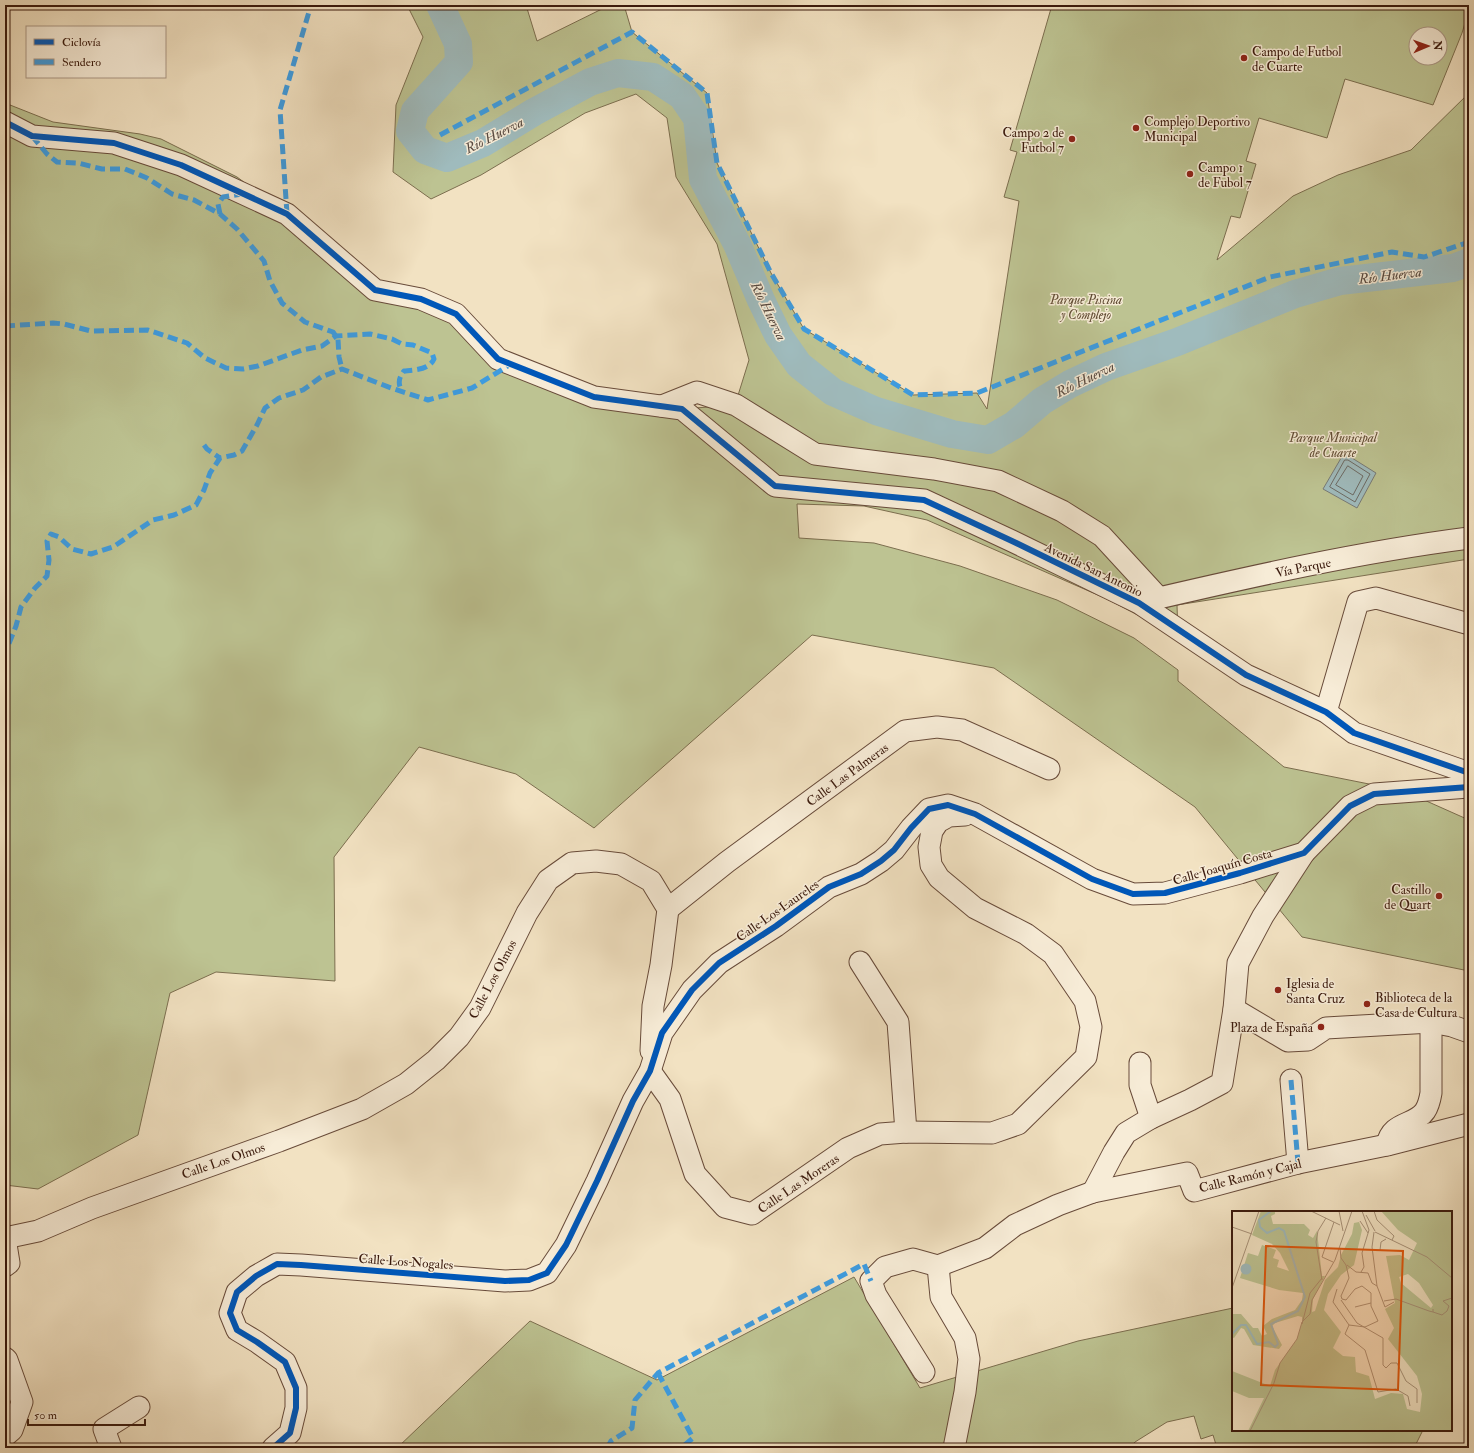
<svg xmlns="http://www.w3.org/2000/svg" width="1474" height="1453" font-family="'IM FELL Double Pica',serif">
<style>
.green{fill:#bdc392;stroke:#7c6e4f;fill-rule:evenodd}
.water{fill:#9fbbbd;stroke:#777a76}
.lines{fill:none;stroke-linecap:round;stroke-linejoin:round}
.shore{stroke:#6c6a64;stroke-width:1}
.river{stroke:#9fbbbd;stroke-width:28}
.minor-casing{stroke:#684b3a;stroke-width:23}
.minor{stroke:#f7ecd7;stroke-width:21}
.quiet{stroke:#3e9bde;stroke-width:5;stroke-dasharray:10 5;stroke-linecap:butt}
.cycleway-casing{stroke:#f7ecd7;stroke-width:8}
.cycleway{stroke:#0057b8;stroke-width:6}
.poi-dot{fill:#8f2418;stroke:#f7ecd7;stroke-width:1.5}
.labels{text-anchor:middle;stroke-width:3;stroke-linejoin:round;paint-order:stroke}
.poi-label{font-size:13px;fill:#3a190c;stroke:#f7ecd7;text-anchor:start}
.park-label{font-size:13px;font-style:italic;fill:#614c34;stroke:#f7ecd7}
.street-label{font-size:13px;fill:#3a190c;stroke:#f7ecd7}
.water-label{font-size:14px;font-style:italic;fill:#584a41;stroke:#f7ecd7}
.inset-river{fill:none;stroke:#9fbbbd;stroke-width:2}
.inset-road{fill:none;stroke:#a89279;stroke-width:1}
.view{fill:#df560c;fill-opacity:0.15;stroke:#df560c;stroke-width:2}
.inset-edge{fill:none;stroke:#3a190c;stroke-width:2}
</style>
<rect width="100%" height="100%" fill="#f2e2c2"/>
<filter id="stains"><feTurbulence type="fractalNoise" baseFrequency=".005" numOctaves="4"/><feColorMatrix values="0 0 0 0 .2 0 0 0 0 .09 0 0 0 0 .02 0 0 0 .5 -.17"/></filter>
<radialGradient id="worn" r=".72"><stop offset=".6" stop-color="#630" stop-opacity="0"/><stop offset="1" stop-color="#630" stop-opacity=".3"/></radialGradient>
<g class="green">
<path d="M 407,5 L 526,5 L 537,41 L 610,5 L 624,5 L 632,32 L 707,93 L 717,163 L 771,273 L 804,329 L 913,395 L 977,393 L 987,409 L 1019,201 L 1004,197 L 1017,152 L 1010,150 L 1052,5 L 1469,5 L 1469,10 L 1462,33 L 1433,105 L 1345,79 L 1327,138 L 1259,118 L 1246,161 L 1256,164 L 1240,218 L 1231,216 L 1217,260 L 1293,196 L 1338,175 L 1411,150 L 1469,93 L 1469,559 L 1177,605 L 1178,636 L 1107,599 L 927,520 L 864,506 L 797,504 L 799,538 L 874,543 L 960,566 L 1057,600 L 1134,638 L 1178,670 L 1178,681 L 1284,767 L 1404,791 L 1469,820 L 1469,971 L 1302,937 L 1195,807 L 994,668 L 812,635 L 594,828 L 516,774 L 419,747 L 334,857 L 335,981 L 216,972 L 170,993 L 138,1135 L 38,1189 L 5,1185 L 5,103 L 53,122 L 140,134 L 161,139 L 237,177 L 287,214 L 375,290 L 421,299 L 498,359 L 594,397 L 682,409 L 735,405 L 749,360 L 717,244 L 676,177 L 667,118 L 636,94 L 585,113 L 481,175 L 431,199 L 393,172 L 396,105 L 423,37 ZM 1416,34 L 1440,34 L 1440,58 L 1416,58 Z"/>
<path d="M 854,1277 L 920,1388 L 1078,1341 L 1233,1308 L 1233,1430 L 1423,1430 L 1414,1448 L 1217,1448 L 1213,1435 L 1201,1439 L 1194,1416 L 1167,1422 L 1135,1442 L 1130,1448 L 397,1448 L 530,1321 L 657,1380 Z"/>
</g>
<path class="water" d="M 1344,453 L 1376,473 L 1357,508 L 1323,489 Z"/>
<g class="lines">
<g class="shore">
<path d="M 1345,460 L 1348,460 L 1370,474 L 1355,502 L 1330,487 Z"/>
<path d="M 1348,466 L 1363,476 L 1353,495 L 1336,485 Z"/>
</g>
<path class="river" d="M 440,5 L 458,44 L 459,62 L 415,111 L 410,131 L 425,150 L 447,158 L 483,143 L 534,112 L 590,82 L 618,73 L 653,77 L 682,96 L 697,118 L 703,179 L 737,244 L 761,300 L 778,335 L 799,365 L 833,392 L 876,411 L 952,434 L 988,440 L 1014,425 L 1042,401 L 1070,384 L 1106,367 L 1177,342 L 1295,294 L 1340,281 L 1453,268 L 1469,262"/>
<g class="minor-casing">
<g id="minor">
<path d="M 5,122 L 32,136 L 114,143 L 181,165 L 287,214 L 375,290 L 421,299 L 456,314 L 498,359 L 594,397 L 682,409 L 775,486 L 924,500 L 1012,541 L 1139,603 L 1246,675 L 1326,712 L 1354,733 L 1469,773"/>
<path d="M 662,406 L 697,392 L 736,405 L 815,454 L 934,469 L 998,481 L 1062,511 L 1102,536 L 1159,598"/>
<path d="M 1146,601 C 1253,576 1360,552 1469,538"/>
<path d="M 1326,712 L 1358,602 L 1376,598 L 1469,624"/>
<path d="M 668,909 L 727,862 L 905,731 L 937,727 L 962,730 L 1049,769"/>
<path d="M 860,962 L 898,1022 L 906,1132"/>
<path d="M 1234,1009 L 1288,1041 L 1308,1040 L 1326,1028 L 1431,1022 L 1452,1026 L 1469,1032"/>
<path d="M 1140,1063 L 1140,1085 L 1151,1118"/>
<path d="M 650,1071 L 670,1099 L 695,1174 L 725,1207 L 752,1214 L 848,1148 L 880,1134 L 906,1132 L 992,1133 L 1018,1124 L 1086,1057 L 1091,1027 L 1085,1001 L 1053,954 L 1026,934 L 975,908 L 939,878 L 931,865 L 929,847 L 932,831 L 938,822 L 949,816 L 965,815"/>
<path d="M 1291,1080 L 1298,1163"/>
<path d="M 1387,1145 C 1391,1121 1415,1126 1425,1111 C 1429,1105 1430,1099 1431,1093 L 1431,1022"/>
<path d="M 1093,1192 L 1114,1152 L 1126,1133 L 1151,1118 L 1190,1100 L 1222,1083 L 1234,1009 L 1238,963 L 1263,916 L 1304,853"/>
<path d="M 5,1238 L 38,1231 L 92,1208 L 279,1141 L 362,1109 L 406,1084 L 436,1060 L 459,1037 L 480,1008 L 527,913 L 548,880 L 572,863 L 596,861 L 621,864 L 651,881 L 668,909 L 661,965 L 653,1006 L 651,1051"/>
<path d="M 5,1238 L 9,1263 L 5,1266"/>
<path d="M 938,1266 L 985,1248 L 1015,1225 L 1058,1205 L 1093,1192 L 1187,1173 L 1194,1191 L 1298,1163 L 1387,1145 L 1469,1124"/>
<path d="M 938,1266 L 941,1297 L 965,1338 L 969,1359 L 965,1392 L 954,1448"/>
<path d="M 5,1358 L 7,1360 L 22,1402 L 12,1430 L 5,1436"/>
<path d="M 924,1372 L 876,1295 L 871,1281 L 885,1267 L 913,1259 L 938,1266"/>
<path d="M 111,1448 L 104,1429 L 139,1407"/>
<path d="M 273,1448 L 290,1433 L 296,1408 L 296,1388 L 285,1362 L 257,1342 L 237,1330 L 230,1313 L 237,1292 L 256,1276 L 277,1264 L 301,1265 L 505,1281 L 529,1280 L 547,1273 L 566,1245 L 597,1181 L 633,1101 L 650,1071 L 662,1033 L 692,990 L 719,963 L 776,926 L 829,887 L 861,874 L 881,861 L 894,850 L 911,828 L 929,809 L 948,805 L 975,814 L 1092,879 L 1133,894 L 1165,893 L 1240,873 L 1304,853 L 1350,806 L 1374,794 L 1469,787"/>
</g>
</g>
<use href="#minor" class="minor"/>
<g class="quiet">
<path d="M 440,135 L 632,32 L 707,93 L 717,163 L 771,273 L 804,329 L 913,395 L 977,393 L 1270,277 L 1392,252 L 1424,257 L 1469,242"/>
<path d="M 32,136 L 47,154 L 57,162 L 78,163 L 102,169 L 125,169 L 147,178 L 172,194 L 194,200 L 220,214 L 237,229 L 264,261 L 270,281 L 282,303 L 305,322 L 333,332 L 338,339 L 339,357 L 342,369"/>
<path d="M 220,214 L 218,204 L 223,197 L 242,194"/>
<path d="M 287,214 L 280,110 L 311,5"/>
<path d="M 5,326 L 53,323 L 64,324 L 91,331 L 148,330 L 187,343 L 205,358 L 226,368 L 243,369 L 258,366 L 302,350 L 322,346 L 336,336 L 370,334 L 392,339 L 402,344 L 413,345 L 432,353 L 434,359 C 429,370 414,370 404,371 C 398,379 398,383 402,392"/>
<path d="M 204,445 L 207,449 L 220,458"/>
<path d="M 5,658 L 8,646 L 16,626 L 21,607 L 35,588 L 47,576 L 49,560 L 47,541 L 51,534 L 59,537 L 72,549 L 91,554 L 113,547 L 153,520 L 174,515 L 196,505 L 204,490 L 210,473 L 220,458 L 234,455 L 242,451 L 257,425 L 265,408 L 279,398 L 303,390 L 321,377 L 342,369 L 391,388 L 428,400 L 472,388 L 511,364"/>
<path d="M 1291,1080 L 1298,1163"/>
<path d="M 658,1373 L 693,1438 L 681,1448"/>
<path d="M 607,1448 L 611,1441 L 632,1428 L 635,1400 L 658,1373 L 864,1264 L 871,1281"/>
</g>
<g class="cycleway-casing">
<g id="cycleway">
<path d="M 5,122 L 32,136 L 114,143 L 181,165 L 287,214 L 375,290 L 421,299 L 456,314 L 498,359 L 594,397 L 682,409 L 775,486 L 924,500 L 1012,541 L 1139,603 L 1246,675 L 1326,712 L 1354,733 L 1469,773"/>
<path d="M 273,1448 L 290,1433 L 296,1408 L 296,1388 L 285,1362 L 257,1342 L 237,1330 L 230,1313 L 237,1292 L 256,1276 L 277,1264 L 301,1265 L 505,1281 L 529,1280 L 547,1273 L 566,1245 L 597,1181 L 633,1101 L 650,1071 L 662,1033 L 692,990 L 719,963 L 776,926 L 829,887 L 861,874 L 881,861 L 894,850 L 911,828 L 929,809 L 948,805 L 975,814 L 1092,879 L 1133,894 L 1165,893 L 1240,873 L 1304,853 L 1350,806 L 1374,794 L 1469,787"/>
</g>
</g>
<use href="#cycleway" class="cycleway"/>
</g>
<g class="poi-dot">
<circle cx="1244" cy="58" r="4"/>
<circle cx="1136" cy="128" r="4"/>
<circle cx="1072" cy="139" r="4"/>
<circle cx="1190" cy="174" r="4"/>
<circle cx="1439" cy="896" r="4"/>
<circle cx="1278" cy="990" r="4"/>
<circle cx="1367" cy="1004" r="4"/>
<circle cx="1321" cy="1027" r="4"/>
</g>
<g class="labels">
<g class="poi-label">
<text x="1252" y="56">Campo de Futbol<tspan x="1252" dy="15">de Cuarte</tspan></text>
<text x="1144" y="126">Complejo Deportivo<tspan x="1144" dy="15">Municipal</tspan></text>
<text x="1064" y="137" text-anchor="end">Campo 2 de<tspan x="1064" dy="15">Futbol 7</tspan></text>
<text x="1198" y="172">Campo 1<tspan x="1198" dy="15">de Fubol 7</tspan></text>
<text x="1431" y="894" text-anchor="end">Castillo<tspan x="1431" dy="15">de Quart</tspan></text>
<text x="1286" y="988">Iglesia de<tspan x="1286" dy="15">Santa Cruz</tspan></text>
<text x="1375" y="1002">Biblioteca de la<tspan x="1375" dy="15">Casa de Cultura</tspan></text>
<text x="1313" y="1032" text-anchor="end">Plaza de España</text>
</g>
<g class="park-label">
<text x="1086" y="304">Parque Piscina<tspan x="1086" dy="15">y Complejo</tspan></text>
<text x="1333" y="442">Parque Municipal<tspan x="1333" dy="15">de Cuarte</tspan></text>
</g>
<g class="street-label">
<text transform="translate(1303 567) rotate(-11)" y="5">Vía Parque</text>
<text transform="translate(1094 569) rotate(26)" y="5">Avenida San Antonio</text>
<text transform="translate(847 774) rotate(-36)" y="5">Calle Las Palmeras</text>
<text transform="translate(1222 866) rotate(-16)" y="5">Calle Joaquín Costa</text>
<text transform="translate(777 910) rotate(-35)" y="5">Calle Los Laureles</text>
<text transform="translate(492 979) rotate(-62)" y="5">Calle Los Olmos</text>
<text transform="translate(223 1160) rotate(-19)" y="5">Calle Los Olmos</text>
<text transform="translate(1250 1175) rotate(-14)" y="5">Calle Ramón y Cajal</text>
<text transform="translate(798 1183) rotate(-34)" y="5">Calle Las Moreras</text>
<text transform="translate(406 1261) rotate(4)" y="5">Calle Los Nogales</text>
</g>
<g class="water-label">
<text transform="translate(494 135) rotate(-27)" y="5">Río Huerva</text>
<text transform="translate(1390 275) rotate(-7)" y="5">Río Huerva</text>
<text transform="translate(769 311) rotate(64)" y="5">Río Huerva</text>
<text transform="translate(1085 379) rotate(-26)" y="5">Río Huerva</text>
</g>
</g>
<g transform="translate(1232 1211)">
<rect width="220" height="220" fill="#f2e2c2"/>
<path d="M 29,0 L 43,0 L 43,3 L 39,5 L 41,13 L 72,13 L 78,19 L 76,24 L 81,27 L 85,20 L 90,65 L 93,65 L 81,88 L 80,101 L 83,100 L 93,69 L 106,56 L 109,44 L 120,23 L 122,12 L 127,11 L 130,19 L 122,54 L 109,64 L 96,83 L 92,99 L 109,121 L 101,137 L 111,145 L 123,146 L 124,161 L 137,165 L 143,188 L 159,182 L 171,183 L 175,198 L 188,201 L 190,183 L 185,165 L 156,128 L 162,117 L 153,98 L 163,92 L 154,45 L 168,44 L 177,49 L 185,32 L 166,19 L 149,0 L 220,0 L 220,220 L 16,220 L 32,187 L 17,187 L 0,180 L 0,160 L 38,175 L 43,159 L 65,128 L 70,111 L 70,106 L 66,105 L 43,112 L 40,115 L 50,134 L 47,138 L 21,134 L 12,118 L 9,117 L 2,127 L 0,126 L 1,103 L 9,103 L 21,117 L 26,117 L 30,125 L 35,123 L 31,115 L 40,108 L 63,99 L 70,89 L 71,82 L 47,79 L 8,67 L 16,42 L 26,45 L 30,34 L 44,39 L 41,47 L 47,49 L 45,56 L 57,60 L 48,42 L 40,33 L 20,24 ZM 176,63 L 187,72 L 201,94 L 199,97 L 169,72 L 167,66 Z" fill="#bdc392" fill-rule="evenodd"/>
<path d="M8.5 58a5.5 5.5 0 1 1 11 0a5.5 5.5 0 1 1-11 0Z" fill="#9fbbbd"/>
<path class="inset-river" d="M 0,123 L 9,114 L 14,114 L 25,133 L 37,131 L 43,136 L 46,133 L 39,113 L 66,100 L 73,86 L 52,20 L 47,17 L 35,22 L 28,16 L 27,9 L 39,0"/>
<path class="inset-road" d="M 79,0 L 108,14M 107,0 L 111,20M 142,0 L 145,9 L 162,25 L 160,29M 134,4 L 143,20M 128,10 L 136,22M 0,16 L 20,23M 142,21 L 140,36 L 145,75 L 153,96 L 162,91M 143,21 L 195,46 L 220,67M 108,37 L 109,47 L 114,54 L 117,67 L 109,85M 148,39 L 149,31 L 154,28M 101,51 L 90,46 L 102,11M 115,54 L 124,61 L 136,62 L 140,72 L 145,75M 129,61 L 132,56 L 130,42 L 137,19 L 130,0M 90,69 L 84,31 L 86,20 L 94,7M 0,77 L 27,0M 105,78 L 101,91 L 117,114M 109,85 L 110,88 L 114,89 L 123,78 L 130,75 L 139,82 L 139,95 L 146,110 L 133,116 L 117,114 L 113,123 L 133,139 L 146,181 L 164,178 L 176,185 L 178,195M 109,89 L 125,112 L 151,127 L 151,154 L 154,157 L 159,152 L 165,152 L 174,170 L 185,178 L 185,192M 152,90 L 164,88 L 197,100 L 201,101 L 201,98M 123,96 L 139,92M 201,101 L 210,104 L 215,100 L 217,95 L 211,90 L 220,87M 70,113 L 78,82 L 90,67M 18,220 L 42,172 L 48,152 L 65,128 L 70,111 L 78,103 L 80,89 L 103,49 L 120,0"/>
<path class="view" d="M 34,35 L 171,40 L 166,179 L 29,174 Z"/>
<rect width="220" height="220" class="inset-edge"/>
</g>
<rect width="1474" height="1453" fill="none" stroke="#f2e2c2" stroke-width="20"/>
<rect x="6" y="6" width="1462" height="1441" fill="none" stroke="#3a190c" stroke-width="2"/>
<rect x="10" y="10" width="1454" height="1433" fill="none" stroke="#3a190c"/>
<rect x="26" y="26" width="140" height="52" fill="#f7ecd7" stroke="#ab9886"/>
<rect x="34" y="39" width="20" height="6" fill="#0057b8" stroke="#ab9886"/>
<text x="62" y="46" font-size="12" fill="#3a190c">Ciclovía</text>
<rect x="34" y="59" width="20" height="6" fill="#3e9bde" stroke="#ab9886"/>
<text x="62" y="66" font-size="12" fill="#3a190c">Sendero</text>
<g transform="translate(1428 46) rotate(88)"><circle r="19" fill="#f7ecd7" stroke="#ab9886"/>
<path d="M0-3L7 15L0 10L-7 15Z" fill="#8f2418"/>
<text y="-6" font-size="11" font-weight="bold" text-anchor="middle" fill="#3a190c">N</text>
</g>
<path d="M28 1419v6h117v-6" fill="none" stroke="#3a190c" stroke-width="2"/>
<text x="34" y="1419" font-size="12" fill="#3a190c" stroke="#f7ecd7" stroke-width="3" paint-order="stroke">50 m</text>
<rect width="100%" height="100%" filter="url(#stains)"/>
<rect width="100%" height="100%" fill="url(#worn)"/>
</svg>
